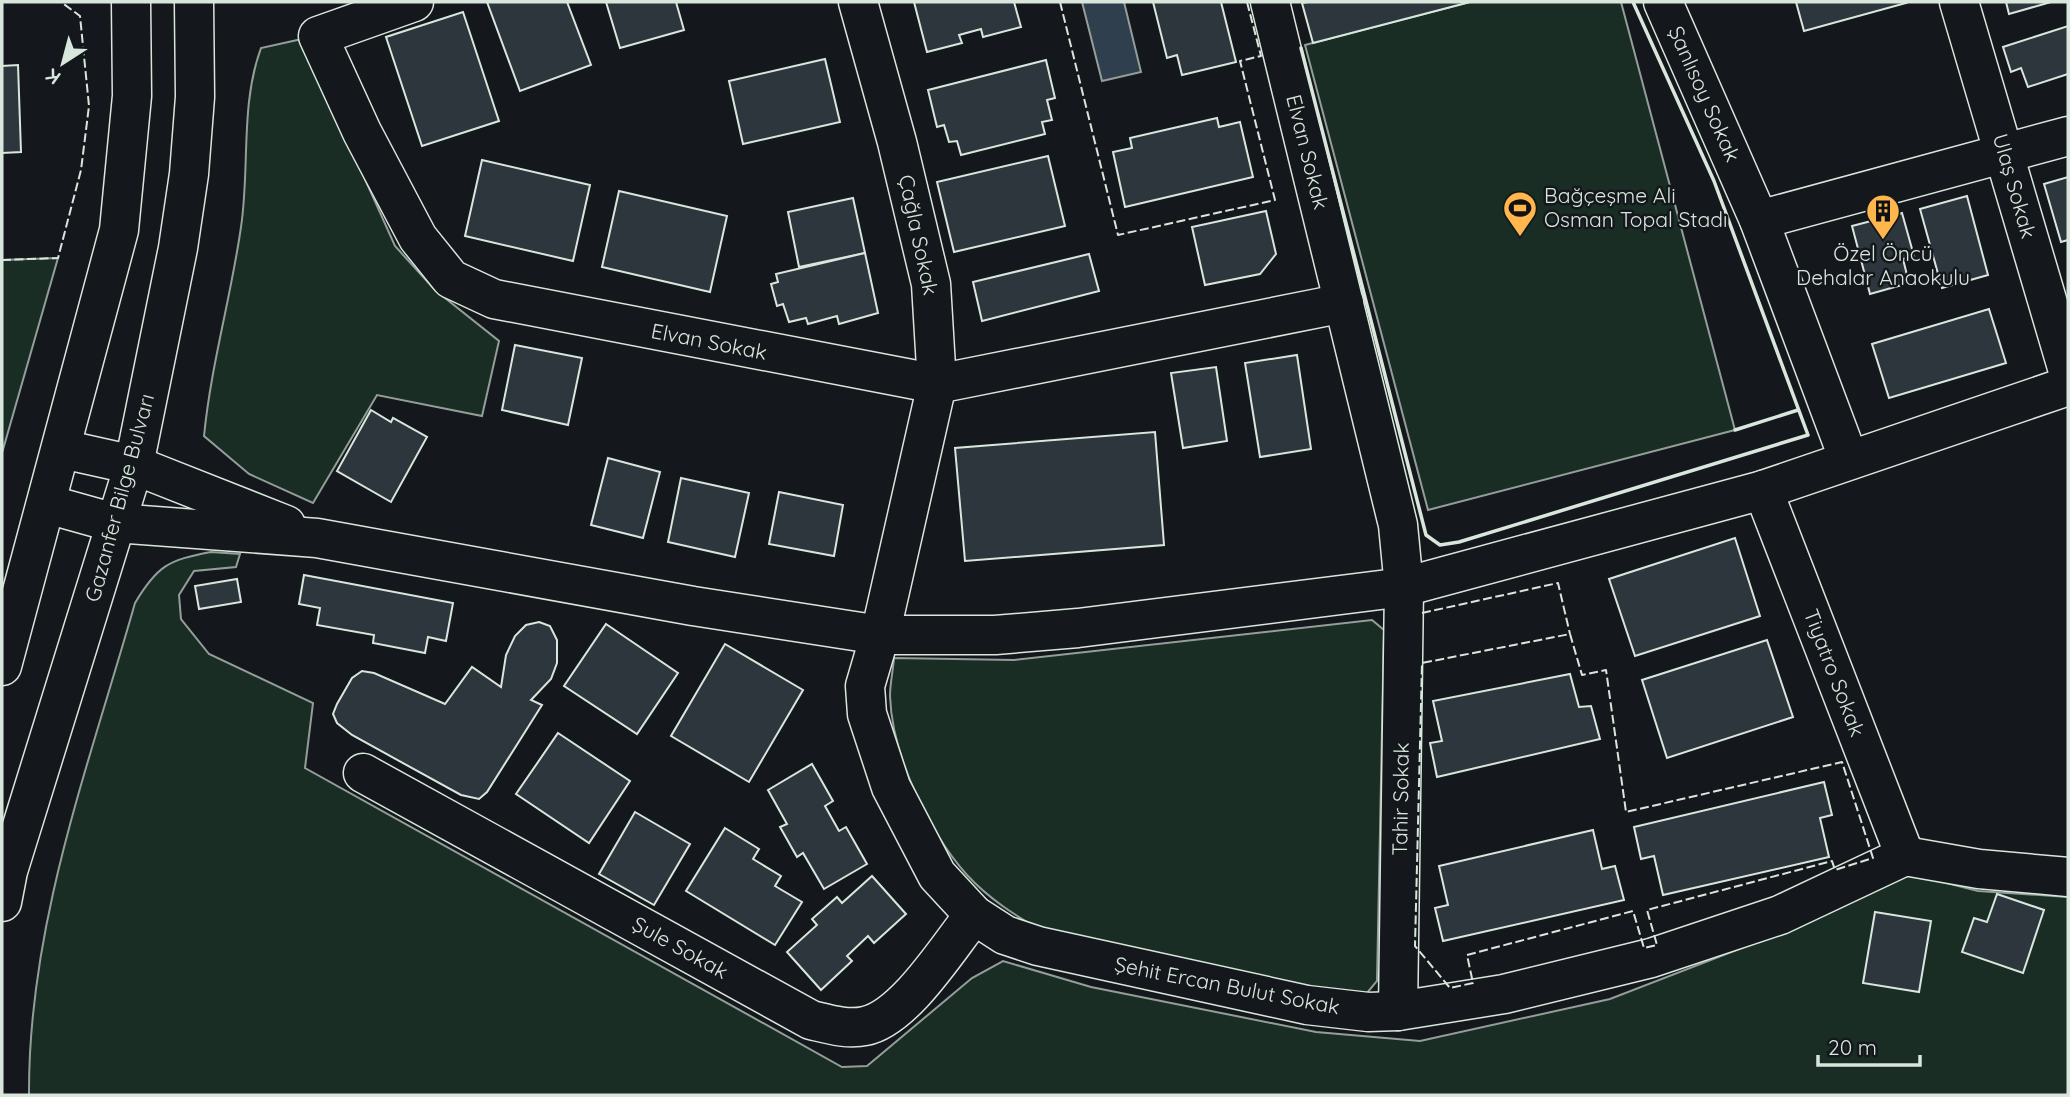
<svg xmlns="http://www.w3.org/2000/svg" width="2070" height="1097" font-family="Quicksand,sans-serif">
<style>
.green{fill:#1a2d24;stroke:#939e99;stroke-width:2}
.water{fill:#2f3f4d;stroke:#939e99;stroke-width:2}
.building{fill:#2c363c;stroke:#d8e6dc;stroke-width:2}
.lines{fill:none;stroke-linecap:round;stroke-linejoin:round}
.minor-casing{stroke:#d8e6dc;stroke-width:41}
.major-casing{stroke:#d8e6dc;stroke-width:41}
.minor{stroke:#14181c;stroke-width:38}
.major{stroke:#14181c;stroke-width:38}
.fence{stroke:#d8e6dc;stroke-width:2;stroke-dasharray:9 3.5;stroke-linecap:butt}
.wall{stroke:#d8e6dc;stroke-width:3.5}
.labels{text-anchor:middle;stroke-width:5;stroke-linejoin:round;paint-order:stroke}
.street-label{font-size:21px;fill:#d8e6dc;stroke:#14181c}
.poi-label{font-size:21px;fill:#d8e6dc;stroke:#14181c;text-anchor:start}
</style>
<rect width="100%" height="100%" fill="#14181c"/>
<g class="green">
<path d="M 1470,2 L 1621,2 L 1735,430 L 1428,510 L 1305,45 Z"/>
<path d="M 302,39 L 395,246 L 435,290 L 499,341 L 482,416 L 377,395 L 313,503 L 249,474 L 204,436 C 211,365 231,297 241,227 C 250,167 240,105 261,48 Z"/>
<path d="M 58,258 L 2,453 L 2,260 Z"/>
<path d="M 211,552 L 240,554 L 236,567 L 194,571 L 179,595 L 181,619 L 209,654 L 313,703 L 305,768 L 842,1067 L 867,1066 L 972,978 L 1003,961 L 1091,987 L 1316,1032 L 1420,1041 L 1610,999 L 1809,922 L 1903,872 L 1978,891 L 2068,897 L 2068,1095 L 29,1095 C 28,925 89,765 135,603 C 157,566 168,560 211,552 Z"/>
<path d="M 1372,620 L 1384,630 L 1377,981 L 1367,993 L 1341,994 L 1044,932 C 1016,916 989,899 967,875 C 928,831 892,755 890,696 C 890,684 893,671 894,658 L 1014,660 Z"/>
</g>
<path class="water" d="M 1082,2 L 1124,2 L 1141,72 L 1102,81 Z"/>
<g class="building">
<path d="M 487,2 L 567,2 L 591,65 L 520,91 Z"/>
<path d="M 606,2 L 676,2 L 684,30 L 620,48 Z"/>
<path d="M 914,2 L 1014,2 L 1021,27 L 983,37 L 981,29 L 959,35 L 962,43 L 927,52 Z"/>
<path d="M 1153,2 L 1221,2 L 1236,62 L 1182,75 L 1177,55 L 1167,58 Z"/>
<path d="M 1308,2 L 1470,2 L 1313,43 L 1302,3 Z"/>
<path d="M 1796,2 L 1905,2 L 1906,3 L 1804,31 Z"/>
<path d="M 2006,2 L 2051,2 L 2009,14 Z"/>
<path d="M 463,12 L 499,121 L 422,146 L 386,37 Z"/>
<path d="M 2068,26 L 2068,74 L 2028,87 L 2021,68 L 2011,72 L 2003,47 Z"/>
<path d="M 825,59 L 840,122 L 743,144 L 729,81 Z"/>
<path d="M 1046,60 L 1055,98 L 1047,100 L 1052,120 L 1042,122 L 1045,134 L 961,155 L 957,141 L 949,142 L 944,125 L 937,127 L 928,90 Z"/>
<path d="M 18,65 L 21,152 L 2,153 L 2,66 Z"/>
<path d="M 1217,118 L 1219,127 L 1240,122 L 1253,177 L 1125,207 L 1113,152 L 1132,148 L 1130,138 Z"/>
<path d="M 1048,156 L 1065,226 L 954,252 L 937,182 Z"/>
<path d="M 482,160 L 590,185 L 573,261 L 465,236 Z"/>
<path d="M 2068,177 L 2068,240 L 2061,242 L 2044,184 Z"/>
<path d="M 619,191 L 727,216 L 710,292 L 602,267 Z"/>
<path d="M 1967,196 L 1988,275 L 1942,288 L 1920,209 Z"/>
<path d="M 853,198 L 865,253 L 799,267 L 788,212 Z"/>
<path d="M 1266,211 L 1276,254 L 1260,274 L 1205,285 L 1192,227 Z"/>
<path d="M 1902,213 L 1914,256 L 1903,259 L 1909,283 L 1870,294 L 1852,226 Z"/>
<path d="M 865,253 L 878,313 L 839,324 L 837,316 L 808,324 L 806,318 L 789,322 L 783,304 L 777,306 L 771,284 L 778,282 L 776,274 Z"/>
<path d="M 1089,254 L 1099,291 L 982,321 L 973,282 Z"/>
<path d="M 1989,309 L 2006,363 L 1889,398 L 1872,344 Z"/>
<path d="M 515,345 L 582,358 L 568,425 L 502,410 Z"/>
<path d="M 1297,355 L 1311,449 L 1260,457 L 1245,363 Z"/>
<path d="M 1216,367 L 1227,441 L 1183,448 L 1171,373 Z"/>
<path d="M 371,410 L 391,422 L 393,418 L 427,437 L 391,502 L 337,471 Z"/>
<path d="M 1155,432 L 1164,545 L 965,561 L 955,448 Z"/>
<path d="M 608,458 L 660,472 L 643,538 L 591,525 Z"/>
<path d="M 681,478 L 749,493 L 735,557 L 668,542 Z"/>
<path d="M 779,492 L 843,505 L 834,556 L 769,544 Z"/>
<path d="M 1735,538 L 1760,616 L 1635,656 L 1609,579 Z"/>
<path d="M 304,575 L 453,603 L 446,641 L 428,637 L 425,653 L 373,643 L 374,635 L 317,625 L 320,608 L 299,604 Z"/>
<path d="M 237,579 L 241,602 L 199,609 L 195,586 Z"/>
<path d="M 539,622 L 550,626 L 557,640 L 557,663 L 551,679 L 531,700 L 542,705 L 487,792 L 479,799 L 461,795 L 352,735 L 337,723 L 333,714 L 337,704 L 352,678 L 362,671 L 374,673 L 445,704 L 472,667 L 501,687 L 506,655 L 515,636 L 526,625 Z"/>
<path d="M 606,624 L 678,673 L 637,734 L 564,686 Z"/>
<path d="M 1767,640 L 1793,717 L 1667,758 L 1642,680 Z"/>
<path d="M 725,644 L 803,690 L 749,782 L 671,736 Z"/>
<path d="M 1570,674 L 1579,707 L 1591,706 L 1600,739 L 1437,777 L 1430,743 L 1442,741 L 1433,701 Z"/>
<path d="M 558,733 L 630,781 L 589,843 L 516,794 Z"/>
<path d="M 812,764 L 833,801 L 825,806 L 839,831 L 846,827 L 867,864 L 824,889 L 803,853 L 797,857 L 780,827 L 787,824 L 768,790 Z"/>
<path d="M 1824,782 L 1832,815 L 1820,818 L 1829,857 L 1663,895 L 1654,856 L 1641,859 L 1634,827 Z"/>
<path d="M 635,812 L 690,844 L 654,905 L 599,874 Z"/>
<path d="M 725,828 L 759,849 L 753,859 L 781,876 L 775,886 L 802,902 L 775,945 L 686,891 Z"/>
<path d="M 1593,830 L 1602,869 L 1615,866 L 1624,900 L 1443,941 L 1435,908 L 1448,905 L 1439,866 Z"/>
<path d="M 872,876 L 906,914 L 874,943 L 868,936 L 847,956 L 852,961 L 821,990 L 787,952 L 817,925 L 812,919 L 837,897 L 842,903 Z"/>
<path d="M 1997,894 L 2044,910 L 2023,973 L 1962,952 L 1974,918 L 1987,922 Z"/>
<path d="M 1875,912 L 1931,921 L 1919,992 L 1863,983 Z"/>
</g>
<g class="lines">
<g class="minor-casing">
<g id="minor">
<path d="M 414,2 L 318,36 L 362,132 L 418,238 L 451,279 L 494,299 L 937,384 L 1344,303"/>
<path d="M 858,2 L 897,142 L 931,284 L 937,384 L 880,635 L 865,686 L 867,714 L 891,787 L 937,875 L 974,915 L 1005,935 L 1038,946 L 1307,1005 L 1368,1012 L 1398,1011 L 1504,994 L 1651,958 L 1780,915 L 1905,856 L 1979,869 L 2068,877"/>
<path d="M 1270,2 L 1398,525 L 1404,587 L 1398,1011"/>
<path d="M 1663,2 L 1759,220 L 1849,460"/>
<path d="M 1959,2 L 2068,371"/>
<path d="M 1759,220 L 2068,136"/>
<path d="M 1763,490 L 1905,856"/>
<path d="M 363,773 L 811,1020 C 828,1024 847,1030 865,1026 C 905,1018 949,946 974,915"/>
</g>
</g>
<g class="major-casing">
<g id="major">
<path d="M 62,449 L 134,465 L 286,525"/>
<path d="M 47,504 L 115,523 L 317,538 L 693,606 L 880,635 L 995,635 L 1078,628 L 1404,587 L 1763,490 L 2068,386"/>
<path d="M 2,666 L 119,230 L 132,96 L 131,2"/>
<path d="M 2,902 L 8,871 L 134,465 L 178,248 L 189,174 L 195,97 L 194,2"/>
</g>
</g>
<use href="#minor" class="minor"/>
<use href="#major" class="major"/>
<g class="fence">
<path d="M 1060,2 L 1118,235 L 1275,200 L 1240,61 L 1261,56 L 1247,2"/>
<path d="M 2,260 L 58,258 L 81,170 L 89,106 L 80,16 L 61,2"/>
<path d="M 1422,613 L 1558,583 L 1570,634"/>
<path d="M 1570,634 L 1582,675 L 1606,670 L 1626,812 L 1842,762 L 1873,858 L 1835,870 L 1832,861 L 1647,910 L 1657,945 L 1644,948 L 1633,911 L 1467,955 L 1473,983 L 1450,988 L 1415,946 L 1422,663 Z"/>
</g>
<g class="wall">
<path d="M 1301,48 L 1426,535 L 1440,545 L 1459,542 L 1808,435 L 1714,181 L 1633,2"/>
<path d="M 1735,430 L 1798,410"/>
</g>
</g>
<defs>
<g id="stadium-pin" transform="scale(1.75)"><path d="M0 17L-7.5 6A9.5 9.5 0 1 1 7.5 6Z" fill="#ffb74d" stroke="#14181c"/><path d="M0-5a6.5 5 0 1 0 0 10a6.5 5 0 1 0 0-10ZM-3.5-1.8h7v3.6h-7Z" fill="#111"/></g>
<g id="building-pin" transform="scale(1.75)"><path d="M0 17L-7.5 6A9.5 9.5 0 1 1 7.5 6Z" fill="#ffb74d" stroke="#14181c"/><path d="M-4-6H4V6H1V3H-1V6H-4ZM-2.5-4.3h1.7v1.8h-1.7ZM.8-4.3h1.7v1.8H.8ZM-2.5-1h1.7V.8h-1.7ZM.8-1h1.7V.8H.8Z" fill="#111"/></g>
</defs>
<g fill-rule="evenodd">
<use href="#stadium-pin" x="1520" y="208"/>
<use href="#building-pin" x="1883" y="211"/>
</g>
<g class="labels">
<g class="street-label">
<text transform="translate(1704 94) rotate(66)" y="7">Şanlısoy Sokak</text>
<text transform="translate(1307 152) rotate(76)" y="7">Elvan Sokak</text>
<text transform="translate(2014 186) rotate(74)" y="7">Ulaş Sokak</text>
<text transform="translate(918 235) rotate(78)" y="7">Çağla Sokak</text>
<text transform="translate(709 342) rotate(11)" y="7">Elvan Sokak</text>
<text transform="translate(120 498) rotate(-75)" y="7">Gazanfer Bilge Bulvarı</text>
<text transform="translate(1834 673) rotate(69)" y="7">Tiyatro Sokak</text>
<text transform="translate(1401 799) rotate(-89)" y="7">Tahir Sokak</text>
<text transform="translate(680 948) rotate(29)" y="7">Şule Sokak</text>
<text transform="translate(1227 986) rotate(11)" y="7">Şehit Ercan Bulut Sokak</text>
</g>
<g class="poi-label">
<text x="1544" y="203">Bağçeşme Ali<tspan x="1544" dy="24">Osman Topal Stadı</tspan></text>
<text x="1883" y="261" text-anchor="middle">Özel Öncü<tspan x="1883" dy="24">Dehalar Anaokulu</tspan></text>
</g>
</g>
<rect width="2070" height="1097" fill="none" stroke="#d8e6dc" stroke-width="7"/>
<g transform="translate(63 63) rotate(216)" stroke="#14181c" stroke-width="5" paint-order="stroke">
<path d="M0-5L12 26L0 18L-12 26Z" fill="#d8e6dc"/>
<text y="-10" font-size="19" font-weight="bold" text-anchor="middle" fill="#d8e6dc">K</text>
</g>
<path d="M1818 1055v10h102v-10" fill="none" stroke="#d8e6dc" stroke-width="3.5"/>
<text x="1828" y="1055" font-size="21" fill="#d8e6dc" stroke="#14181c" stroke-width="5" paint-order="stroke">20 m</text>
</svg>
